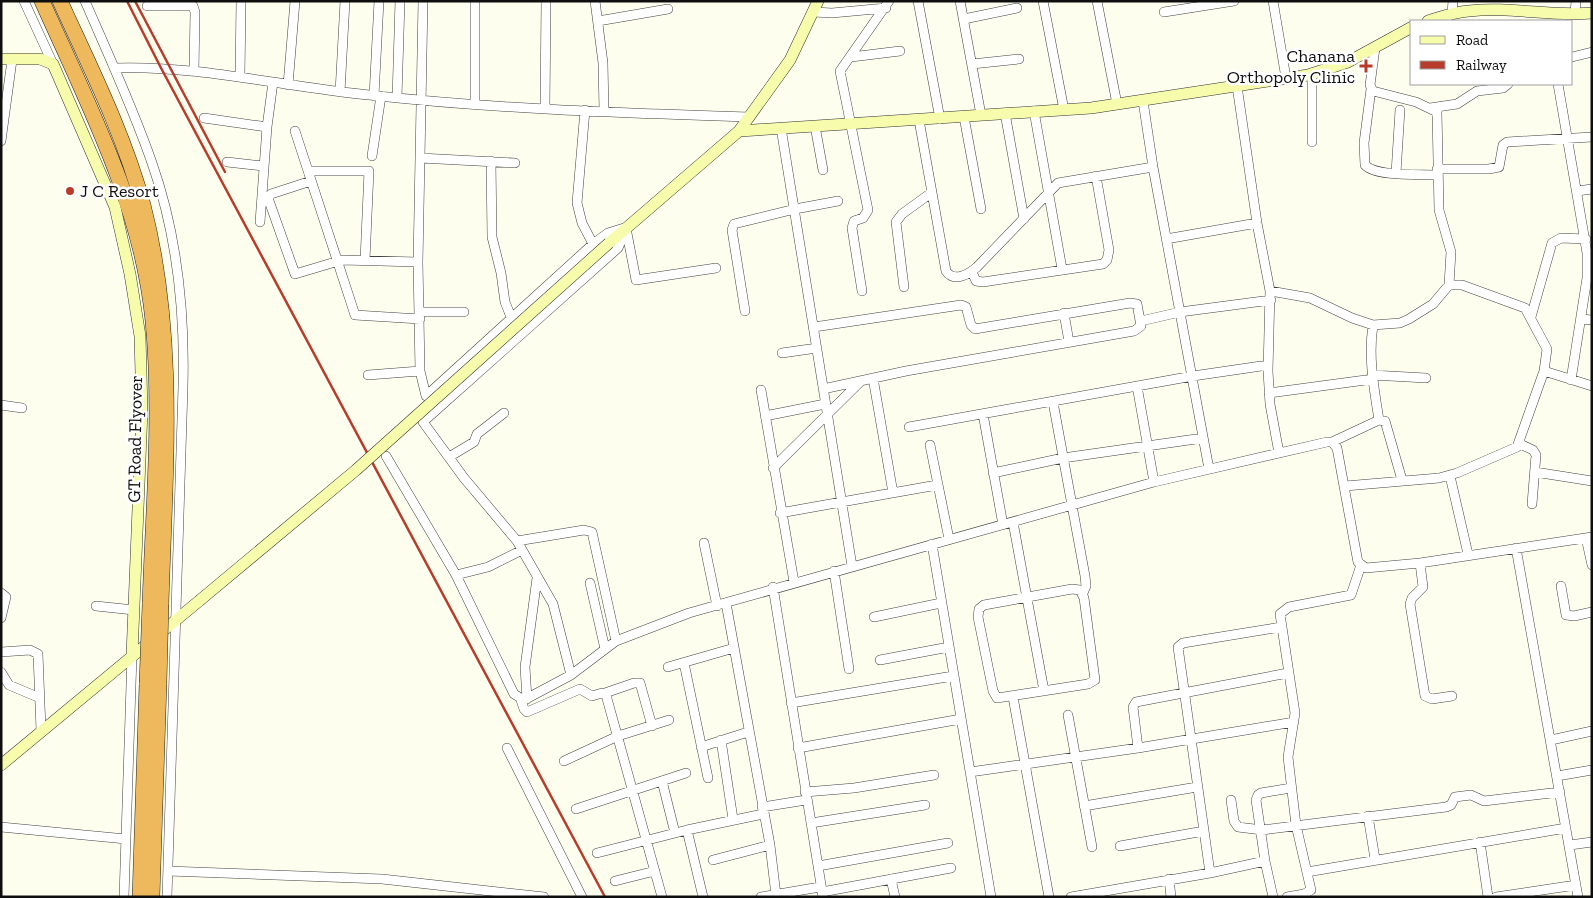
<svg xmlns="http://www.w3.org/2000/svg" width="1593" height="898" viewBox="0 0 1593 898" font-family="'Zilla Slab',serif">
	<style>
		.lines { fill: none; stroke-linecap: round; stroke-linejoin: round }
		.street-casing { stroke: #414141; stroke-width: 10 }
		.secondary-casing { stroke: #303030; stroke-width: 12 }
		.highway-casing { stroke: #1f1f1f; stroke-width: 16 }
		.street { stroke: #fff; stroke-width: 9 }
		.secondary { stroke: #f7fcad; stroke-width: 11 }
		.highway { stroke: #eeb85d; stroke-width: 15 }
		.rail { stroke: #b83c2b; stroke-width: 2.5 }
		.secondary-bridge-casing { stroke: #303030; stroke-width: 12; stroke-linecap: butt }
		.highway-bridge-casing { stroke: #1f1f1f; stroke-width: 16; stroke-linecap: butt }
		.secondary-bridge { stroke: #f7fcad; stroke-width: 11 }
		.highway-bridge { stroke: #eeb85d; stroke-width: 15 }
		.poi-dot { fill: #b83c2b; stroke: #fff; stroke-width: 2 }
		.labels { text-anchor: middle; stroke-width: 5; stroke-linejoin: round; paint-order: stroke }
		.poi-label { font-size: 18px; fill: #0e0e0e; stroke: #fff; text-anchor: end }
		.street-label { font-size: 18px; fill: #0e0e0e; stroke: #fff }
	</style>
	<rect width="100%" height="100%" fill="#fefeef"/>
	<g class="lines">
		<defs>
			<path id="street" d="M24,1L53,64
				M85,1C108,54 133,108 152,163C177,234 185,312 183,387L167,897
				M423,1L418,262L420,371L426,396L593,244L608,233L624,228
				M475,1V104
				M595,1L603,63L604,111
				M918,1L940,119
				M960,1L981,115
				M1043,1L1064,110
				M1097,1L1117,104
				M1273,1L1286,78
				M147,6H193L195,12L194,71
				M814,12L832,13L886,8
				M1164,12L1234,1
				M1452,13L1453,1
				M1575,14L1576,1
				M964,19L1017,8
				M598,21L668,9
				M1375,48L1370,85L1373,91L1416,102L1437,112L1439,210L1451,252L1449,285
				M851,57L900,51
				M1572,57L1592,52
				M972,64L1019,59
				M114,68C200,65 284,87 369,95C495,109 622,113 749,117
				M1312,73V142
				M240,77L241,1
				M1558,84L1587,253V278L1571,380
				M288,85L295,1
				M1237,86L1257,223L1270,291L1268,371L1270,404L1279,453
				M1371,89L1364,143L1365,165C1376,177 1420,174 1437,175
				M340,92L345,1
				M374,96L379,1
				M397,98L400,1
				M1143,101L1153,167L1209,469
				M545,108L546,1
				M1430,108L1457,104L1477,91L1503,88L1508,84
				M585,110L577,203L582,223L593,244
				M1034,111L1062,269
				M1005,113L1024,219
				M964,117L981,209
				M204,118L267,127
				M919,120L946,271C954,283 969,274 977,267L1058,183L1153,167
				M815,126L823,170
				M781,128L852,566
				M295,131L355,315L420,319
				M1,141L12,60
				M372,156L381,96
				M420,158L515,163
				M491,161L492,237L501,273L505,302L511,317
				M227,162L263,166
				M1437,169H1489L1499,167L1503,145L1507,142L1592,137
				M308,171H369L365,260
				M1396,173L1400,110
				M311,181L271,194L268,198L295,274L342,260L418,262
				M1577,191L1592,189
				M260,222L267,127L273,82
				M626,228L636,280L716,268
				M1166,239L1257,223
				M972,272L976,281L983,282L1103,264L1107,260L1109,250L1096,176
				M904,287L896,222L902,214L931,193
				M862,291L852,228L854,221L863,218L868,210L840,71L889,1
				M1270,291L1310,298L1352,318L1373,325L1400,323L1409,319L1433,304L1449,285H1462L1525,308L1547,349L1544,371L1592,386
				M745,311L732,230L734,224L795,209L838,201
				M420,312H464
				M1064,313L1069,342
				M1531,317L1552,243L1561,238L1586,239
				M1581,319L1592,320
				M1141,321L1180,312L1271,300
				M1373,325C1368,357 1374,388 1379,420
				M814,327L961,305L966,307L971,325L975,329L1130,303L1137,304L1141,326L1134,331L906,371L823,389
				M782,353L817,348
				M368,375L420,371
				M1372,375L1426,378
				M873,378L893,493
				M1137,386L1154,482
				M761,390L794,582
				M1269,393L1373,379
				M1053,402L1085,576L1086,586L1083,593
				M1,405L22,408
				M983,414L1003,525
				M765,416L825,404
				M909,427L1193,376L1268,365
				M1332,442L1379,420L1385,421L1402,480
				M1520,444L1533,450L1536,455L1532,504
				M930,445L949,539
				M386,456L456,575L514,694L524,700L571,675L616,641L689,613L1154,482L1327,442H1332L1337,448L1357,557L1358,562L1366,568L1420,563L1592,537
				M449,457L474,442L477,434L504,413
				M773,468L860,382
				M1535,472L1592,481
				M993,473L1063,458L1203,438
				M1450,476L1468,554
				M1345,486L1439,478L1457,473L1517,447L1544,371
				M780,513L937,485
				M1013,522L1044,691
				M1586,538L1592,565
				M517,541L584,530L592,532L616,641
				M704,543L717,606
				M932,544L991,897
				M1516,548L1578,897
				M1420,563L1423,587L1412,598L1410,604L1425,696L1432,699L1452,696
				M834,571L849,669
				M456,575L488,567L522,550
				M590,583L605,649
				M1561,586L1566,615L1574,616L1592,612
				M773,587L823,897
				M1072,589L1080,590L1084,598L1095,680L1088,684L997,698L993,691L978,617L979,609L984,605Z
				M1,593L6,597L1,618
				M726,603L770,845L776,895
				M96,606L134,610
				M874,617L941,603
				M1,652L30,650L38,654L41,730
				M880,660L949,647
				M684,663L708,778
				M668,667L734,648
				M1,672L9,685L40,698
				M571,675L553,604L517,541L464,478L423,422L618,248L626,229
				M605,693L634,683H640L652,726
				M1013,697L1049,897
				M527,699L525,667L537,578
				M521,700L524,709L527,712L580,689L592,696L602,693L606,695L662,897
				M791,703L953,676
				M1068,715L1092,847
				M721,740L733,819
				M1551,740L1592,731
				M701,747L748,732
				M507,748L582,897
				M798,748L961,719
				M1138,748L1133,707L1136,702L1288,673
				M564,761L618,736L669,720
				M970,772L1138,748L1294,722
				M1557,776L1592,770
				M662,781L675,833
				M805,792L854,788L934,775
				M1231,800L1234,821L1238,827L1262,830L1446,807L1451,805L1455,797L1471,795L1484,801L1560,792
				M1084,806L1197,787
				M762,807L806,800
				M576,809L686,773
				M1368,816L1375,859
				M811,823L925,805
				M1,827L126,839
				M687,830L703,897
				M1480,842L1488,897
				M1570,845L1592,842
				M1120,846L1204,831
				M597,853L687,830L763,814
				M713,860L770,845
				M818,866L948,843
				M168,871L382,879L544,897
				M1307,872L1566,828
				M1210,873L1178,647L1183,643L1281,627
				M891,879L895,897
				M1169,879L1171,897
				M615,881L655,871
				M822,892L951,868
				M124,897L132,655
				M761,897L820,887
				M1071,897L1210,873L1265,861
				M1273,897L1265,861L1256,800L1258,795L1261,793L1291,788
				M1287,897L1304,894L1311,890L1296,825L1288,757L1295,713L1280,614L1289,607L1351,595L1361,565
				M1496,897L1576,885"/>
			<path id="secondary" d="M1428,21C1441,17 1454,12 1469,11C1509,6 1551,17 1592,13
				M1,59H40L53,64L115,207L130,274L140,336L142,411L132,655
				M739,131L1091,108L1308,75L1348,62L1412,27
				M609,243L739,131L790,60L818,1
				M1,765L199,601"/>
			<path id="highway" d="M42,1C88,104 142,207 153,321C162,415 153,510 150,604
				M60,1C90,67 124,134 143,205C177,336 165,470 161,604
				M140,897L147,683
				M152,897L159,683"/>
		</defs>
		<use href="#street" class="street-casing"/>
		<use href="#secondary" class="secondary-casing"/>
		<use href="#highway" class="highway-casing"/>
		<use href="#street" class="street"/>
		<use href="#secondary" class="secondary"/>
		<use href="#highway" class="highway"/>
		<path class="rail" d="M127,1L161,68L605,897
			M135,1L225,172"/>
		<defs>
			<path id="secondary-bridge" d="M199,601L356,470L609,243"/>
			<path id="highway-bridge" d="M147,683L150,604
				M159,683L161,604"/>
		</defs>
		<use href="#secondary-bridge" class="secondary-bridge-casing"/>
		<use href="#highway-bridge" class="highway-bridge-casing"/>
		<use href="#secondary-bridge" class="secondary-bridge"/>
		<use href="#highway-bridge" class="highway-bridge"/>
	</g>
	<g class="poi-dot">
		<path d="M1363.5 58.5h5v5h5v5h-5v5h-5v-5h-5v-5h5z"/>
		<circle cx="70" cy="191" r="5"/>
	</g>
	<g class="labels">
		<g class="poi-label">
			<text x="1355" y="62">Chanana<tspan x="1355" dy="21">Orthopoly Clinic</tspan></text>
			<text x="80" y="197" text-anchor="start">J C Resort</text>
		</g>
		<g class="street-label">
			<text transform="translate(135 439) rotate(-89)" y="6">GT Road Flyover</text>
		</g>
	</g>
	<rect width="1593" height="898" fill="none" stroke="#0e0e0e" stroke-width="5"/>
	<rect x="1410" y="20" width="162" height="65" fill="#ffffff" stroke="#9f9f9f"/>
	<rect x="1420" y="36" width="25" height="8" fill="#f7fcad" stroke="#9f9f9f"/>
	<text x="1456" y="45" font-size="15" fill="#0e0e0e">Road</text>
	<rect x="1420" y="61" width="25" height="8" fill="#b83c2b" stroke="#9f9f9f"/>
	<text x="1456" y="70" font-size="15" fill="#0e0e0e">Railway</text>
</svg>
